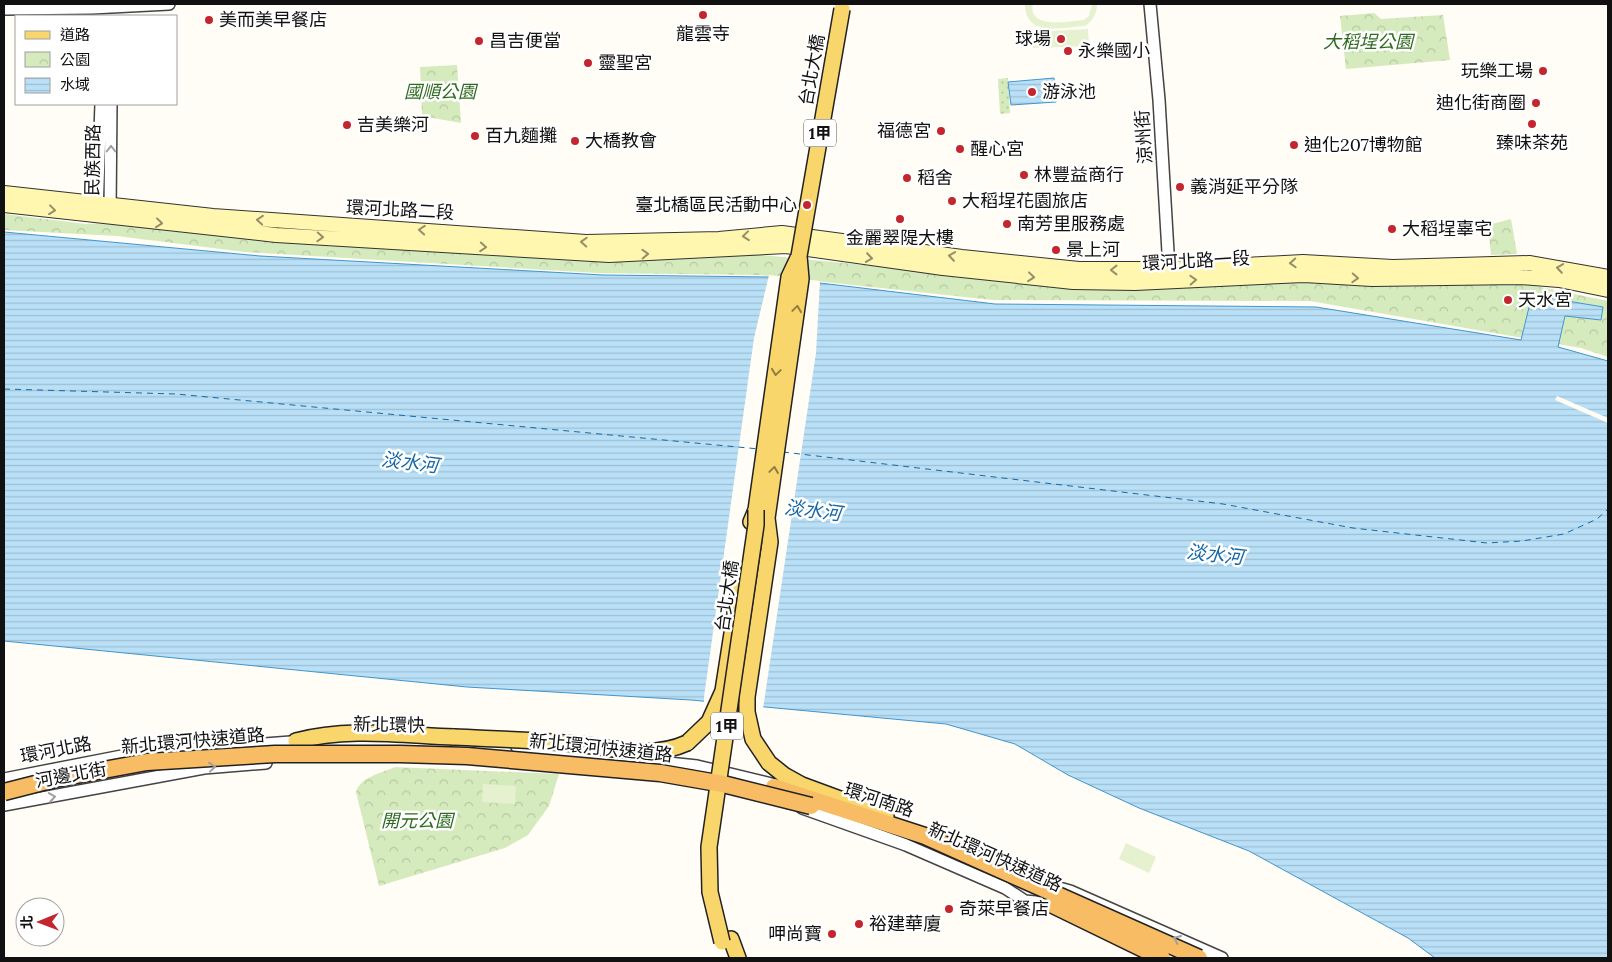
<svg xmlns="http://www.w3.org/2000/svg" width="1612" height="962" viewBox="0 0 1612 962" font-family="Lora,'Noto Sans TC',serif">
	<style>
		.grass { fill: url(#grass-dots) }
		.park { fill: url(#park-crowns) }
		.pitch { fill: #e6f2cf }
		.water { fill: url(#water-rules); stroke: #3f96cf }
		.pier { fill: #fffdf5 }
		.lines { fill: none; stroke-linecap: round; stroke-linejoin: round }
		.ferry { stroke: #1768a6; stroke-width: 1; stroke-dasharray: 6 5; stroke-linecap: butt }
		.tertiary-casing { stroke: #444; stroke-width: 14 }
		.secondary-casing { stroke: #333; stroke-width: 16 }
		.primary-casing { stroke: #222; stroke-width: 18 }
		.trunk-casing { stroke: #222; stroke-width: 19 }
		.tertiary { stroke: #fff; stroke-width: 11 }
		.secondary { stroke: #fff6b0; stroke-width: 14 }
		.primary { stroke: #f9d66b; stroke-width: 15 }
		.trunk { stroke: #f7bc64; stroke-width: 16 }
		.primary-bridge-casing { stroke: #222; stroke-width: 18; stroke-linecap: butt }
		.trunk-bridge-casing { stroke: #222; stroke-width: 19; stroke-linecap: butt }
		.primary-bridge { stroke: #f9d66b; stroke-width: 15 }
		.trunk-bridge { stroke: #f7bc64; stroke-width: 16 }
		.oneway { stroke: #a0a0a0 }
		.oneway2 { stroke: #948f68 }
		.oneway3 { stroke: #917d42 }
		.poi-dot { fill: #c4262e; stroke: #fff; stroke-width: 2 }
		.labels { text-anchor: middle; stroke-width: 5; stroke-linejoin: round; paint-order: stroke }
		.shield { fill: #fff; stroke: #585858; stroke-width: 1 }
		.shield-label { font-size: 16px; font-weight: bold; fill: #111 }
		.poi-label { font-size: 18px; fill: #111; stroke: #fff; text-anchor: start }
		.park-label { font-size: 18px; font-style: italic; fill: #2f6b1f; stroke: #fff }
		.street-label { font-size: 18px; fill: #111; stroke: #fff }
		.water-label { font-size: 19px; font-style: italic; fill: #1768a6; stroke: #fff }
	</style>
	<defs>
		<pattern id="grass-dots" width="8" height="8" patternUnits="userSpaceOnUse" patternTransform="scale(1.25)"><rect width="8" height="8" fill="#d5ebbd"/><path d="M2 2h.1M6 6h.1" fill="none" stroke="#b6c8a1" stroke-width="1.8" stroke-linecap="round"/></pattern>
		<pattern id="park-crowns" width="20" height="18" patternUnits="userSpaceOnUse" patternTransform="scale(1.25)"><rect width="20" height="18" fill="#d5ebbd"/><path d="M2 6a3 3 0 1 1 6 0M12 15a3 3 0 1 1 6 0" fill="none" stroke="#b6c8a1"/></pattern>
		<pattern id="water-rules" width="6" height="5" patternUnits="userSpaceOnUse" patternTransform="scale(1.25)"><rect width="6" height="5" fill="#b9e0f7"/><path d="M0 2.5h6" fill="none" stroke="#9ebfd3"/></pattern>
	</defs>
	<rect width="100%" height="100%" fill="#fffdf5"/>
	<path class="grass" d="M1008,78L1010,113L1000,114L998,79Z"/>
	<path class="park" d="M1374,13L1381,19L1443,15L1450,60L1346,69L1340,16Z
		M457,65L461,123L422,116L420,67Z
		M4,214L86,224L121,222L607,258L761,255L1069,285L1503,279L1608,301V357L1581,348L1310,301L993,300L759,275L598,273L245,252L117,236L4,230Z
		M1511,219L1517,254L1491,255L1488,225Z
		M395,767L559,774L549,806L528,835L505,848L379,886L356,792C360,777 382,773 395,767Z"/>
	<path class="pitch" d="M1025,4H1033C1027,30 1071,21 1084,20L1089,16L1092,4H1097C1097,13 1093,21 1085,26C1062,27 1025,38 1025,4Z
		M1088,29L1089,46L1033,48L1032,32Z
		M483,784L516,786L515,804L482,802Z
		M1126,843L1156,857L1149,873L1119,859Z"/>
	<path class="water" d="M1054,78L1056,102L1011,105L1008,82Z
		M4,232L260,256L603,275L770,277L995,304L1316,307L1521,340L1532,295L1603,307L1601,320L1565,316L1558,347L1608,361V958H1435L1408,938L1249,851L1139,808L1068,775L1015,744L946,724L691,700L467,687L4,641Z"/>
	<path class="pier" d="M769,275L820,281L816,353L763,709L704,703V697L754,338Z
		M1557,396L1608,418V423L1555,400Z"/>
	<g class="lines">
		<path class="ferry" d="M4,389L176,394L759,449
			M783,452L1223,504L1353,528L1487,543L1522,541L1564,534L1597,519L1608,509"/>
		<defs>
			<path id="tertiary" d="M1150,4L1159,100L1169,269
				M4,9L92,8L169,4
				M97,211L101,104
				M110,212L111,104
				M517,747L697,766L780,786
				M4,779L132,754L304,741
				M4,805L204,768L266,763
				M802,808L906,845L1005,888L1025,901L1046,903L1059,909
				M1052,886L1070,891L1222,958
				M1156,950L1177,958"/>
			<path id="secondary" d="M4,193L213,216L586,242L719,239L782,233L962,257L1079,269H1169L1303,262L1393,267L1529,263L1608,277
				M4,205L276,235L609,255L786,246L943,268L1073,282L1135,283L1304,275L1372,279L1520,277L1559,280L1608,290"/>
			<path id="primary" d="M799,256L801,279L767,518L770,542L747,697V712L753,739L769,763L784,775L802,785L886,816
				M751,522L756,510L789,277L798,258
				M296,741C347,727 402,735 454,737
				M687,743L709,722L723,691L741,576
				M731,939L738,958"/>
			<path id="trunk" d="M774,787L925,836"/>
		</defs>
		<use href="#tertiary" class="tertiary-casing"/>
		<use href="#secondary" class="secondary-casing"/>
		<use href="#primary" class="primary-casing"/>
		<use href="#trunk" class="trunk-casing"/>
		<use href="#tertiary" class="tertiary"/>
		<use href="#secondary" class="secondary"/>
		<use href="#primary" class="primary"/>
		<use href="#trunk" class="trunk"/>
		<defs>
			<path id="primary-bridge" d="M799,256L842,9
				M454,737C495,739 537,740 577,744C614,748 652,759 687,743
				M722,942L710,892L709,847L756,525V510"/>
			<path id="trunk-bridge" d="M4,792L55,779L147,762L275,754H400L467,756L660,773L723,784L811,806
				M925,836L1199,958
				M1053,905L1162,958"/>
		</defs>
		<use href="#primary-bridge" class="primary-bridge-casing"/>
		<use href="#trunk-bridge" class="trunk-bridge-casing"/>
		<use href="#primary-bridge" class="primary-bridge"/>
		<use href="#trunk-bridge" class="trunk-bridge"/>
	</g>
	<defs><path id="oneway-chevron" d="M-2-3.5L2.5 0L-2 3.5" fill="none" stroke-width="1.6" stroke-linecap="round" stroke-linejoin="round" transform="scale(1.25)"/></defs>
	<g class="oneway">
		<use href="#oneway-chevron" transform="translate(111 149) rotate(-90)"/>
		<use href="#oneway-chevron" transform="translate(212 767) rotate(-6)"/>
		<use href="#oneway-chevron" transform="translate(52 797) rotate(-9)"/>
		<use href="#oneway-chevron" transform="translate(1177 939) rotate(-156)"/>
	</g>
	<g class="oneway2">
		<use href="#oneway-chevron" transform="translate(52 210) rotate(7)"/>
		<use href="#oneway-chevron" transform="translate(260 220) rotate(-175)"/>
		<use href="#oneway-chevron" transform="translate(159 223) rotate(6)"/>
		<use href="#oneway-chevron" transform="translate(422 230) rotate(-176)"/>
		<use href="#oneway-chevron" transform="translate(746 236) rotate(174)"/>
		<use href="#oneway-chevron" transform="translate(320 237) rotate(3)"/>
		<use href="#oneway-chevron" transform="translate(584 242) rotate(-177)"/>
		<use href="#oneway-chevron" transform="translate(483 247) rotate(4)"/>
		<use href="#oneway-chevron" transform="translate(645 254) rotate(-2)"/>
		<use href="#oneway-chevron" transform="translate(952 256) rotate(-172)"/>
		<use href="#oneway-chevron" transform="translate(869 258) rotate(8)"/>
		<use href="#oneway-chevron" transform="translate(1293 263) rotate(177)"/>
		<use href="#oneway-chevron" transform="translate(1560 268) rotate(-171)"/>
		<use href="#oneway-chevron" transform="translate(1114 270) rotate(-180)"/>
		<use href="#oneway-chevron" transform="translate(1031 277) rotate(6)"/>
		<use href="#oneway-chevron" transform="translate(1355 278) rotate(3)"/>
		<use href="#oneway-chevron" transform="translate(1193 280) rotate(-3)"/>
	</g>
	<g class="oneway3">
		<use href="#oneway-chevron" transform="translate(797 309) rotate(-82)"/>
		<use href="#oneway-chevron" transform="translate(776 372) rotate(98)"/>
		<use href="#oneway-chevron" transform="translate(774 470) rotate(-82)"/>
	</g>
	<g class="poi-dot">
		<circle cx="703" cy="15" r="5"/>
		<circle cx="209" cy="20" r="5"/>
		<circle cx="1061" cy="39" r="5"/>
		<circle cx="479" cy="41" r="5"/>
		<circle cx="1068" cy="51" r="5"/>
		<circle cx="588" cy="63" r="5"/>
		<circle cx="1543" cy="71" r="5"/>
		<circle cx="1032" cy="92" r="5"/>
		<circle cx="1536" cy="103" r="5"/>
		<circle cx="1532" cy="124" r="5"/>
		<circle cx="347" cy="125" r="5"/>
		<circle cx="941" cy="131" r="5"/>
		<circle cx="475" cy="136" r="5"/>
		<circle cx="575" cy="141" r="5"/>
		<circle cx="1294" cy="145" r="5"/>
		<circle cx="960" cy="149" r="5"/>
		<circle cx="1024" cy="175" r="5"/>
		<circle cx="907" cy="178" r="5"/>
		<circle cx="1180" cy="187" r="5"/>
		<circle cx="952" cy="201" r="5"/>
		<circle cx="807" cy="205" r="5"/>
		<circle cx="900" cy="219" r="5"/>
		<circle cx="1007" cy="224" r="5"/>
		<circle cx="1392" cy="229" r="5"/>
		<circle cx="1056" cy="250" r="5"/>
		<circle cx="1508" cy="300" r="5"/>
		<circle cx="949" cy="909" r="5"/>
		<circle cx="859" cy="924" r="5"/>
		<circle cx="832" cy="934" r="5"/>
	</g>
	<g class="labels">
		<g class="shield">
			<rect x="804" y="119.5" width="32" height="27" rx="4"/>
			<rect x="711" y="712.5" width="32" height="27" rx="4"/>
		</g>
		<g class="shield-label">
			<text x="820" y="139">1甲</text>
			<text x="727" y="732">1甲</text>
		</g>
		<g class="poi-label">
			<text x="219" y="26">美而美早餐店</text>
			<text x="703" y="40" text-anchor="middle">龍雲寺</text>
			<text x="1051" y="45" text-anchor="end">球場</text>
			<text x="489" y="47">昌吉便當</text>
			<text x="1078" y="57">永樂國小</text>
			<text x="598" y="69">靈聖宮</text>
			<text x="1533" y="77" text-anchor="end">玩樂工場</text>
			<text x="1042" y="98">游泳池</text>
			<text x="1526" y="109" text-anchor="end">迪化街商圈</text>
			<text x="357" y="131">吉美樂河</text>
			<text x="931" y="137" text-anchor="end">福德宮</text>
			<text x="485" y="142">百九麵攤</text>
			<text x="585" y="147">大橋教會</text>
			<text x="1532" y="149" text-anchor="middle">臻味茶苑</text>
			<text x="1304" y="151">迪化207博物館</text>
			<text x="970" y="155">醒心宮</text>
			<text x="1034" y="181">林豐益商行</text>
			<text x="917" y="184">稻舍</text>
			<text x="1190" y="193">義消延平分隊</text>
			<text x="962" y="207">大稻埕花園旅店</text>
			<text x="797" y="211" text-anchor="end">臺北橋區民活動中心</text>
			<text x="1017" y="230">南芳里服務處</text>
			<text x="1402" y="235">大稻埕辜宅</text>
			<text x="900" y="244" text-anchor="middle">金麗翠隄大樓</text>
			<text x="1066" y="256">景上河</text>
			<text x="1518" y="306">天水宮</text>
			<text x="959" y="915">奇萊早餐店</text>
			<text x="869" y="930">裕建華廈</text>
			<text x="822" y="940" text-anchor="end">呷尚寶</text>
		</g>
		<g class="park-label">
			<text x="1368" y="48">大稻埕公園</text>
			<text x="440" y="98">國順公園</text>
			<text x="417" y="827">開元公園</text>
		</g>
		<g class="street-label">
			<text transform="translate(812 70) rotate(-80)" y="6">台北大橋</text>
			<text transform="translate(1144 137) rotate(-94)" y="6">涼州街</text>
			<text transform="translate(93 160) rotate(-89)" y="6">民族西路</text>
			<text transform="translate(400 210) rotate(3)" y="6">環河北路二段</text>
			<text transform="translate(1196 261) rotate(-3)" y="6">環河北路一段</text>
			<text transform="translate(727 596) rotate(-82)" y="6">台北大橋</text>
			<text transform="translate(389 725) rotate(1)" y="6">新北環快</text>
			<text transform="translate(193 741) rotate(-5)" y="6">新北環河快速道路</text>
			<text transform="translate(601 748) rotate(6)" y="6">新北環河快速道路</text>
			<text transform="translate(56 750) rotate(-11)" y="6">環河北路</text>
			<text transform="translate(71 775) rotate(-10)" y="6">河邊北街</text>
			<text transform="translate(879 800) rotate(18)" y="6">環河南路</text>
			<text transform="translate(995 857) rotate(24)" y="6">新北環河快速道路</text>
		</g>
		<g class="water-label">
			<text transform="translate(410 462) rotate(7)" y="7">淡水河</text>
			<text transform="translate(813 510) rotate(7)" y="7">淡水河</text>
			<text transform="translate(1215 554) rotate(6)" y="7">淡水河</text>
		</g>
	</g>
	<rect width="1612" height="962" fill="none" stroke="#111111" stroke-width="10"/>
	<rect x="15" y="15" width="162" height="90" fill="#ffffff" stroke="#a0a0a0"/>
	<rect x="25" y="31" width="25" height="8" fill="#f9d66b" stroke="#a0a0a0"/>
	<text x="60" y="40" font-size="15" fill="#111111">道路</text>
	<rect x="25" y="52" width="25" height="15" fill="url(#park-crowns)" stroke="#a0a0a0"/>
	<text x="60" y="65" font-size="15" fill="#111111">公園</text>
	<rect x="25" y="78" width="25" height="15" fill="url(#water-rules)" stroke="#a0a0a0"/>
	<text x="60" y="90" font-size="15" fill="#111111">水域</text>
	<g transform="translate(40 922) rotate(269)"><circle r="24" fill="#ffffff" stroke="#a0a0a0"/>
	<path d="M0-4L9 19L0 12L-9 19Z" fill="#c4262e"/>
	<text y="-8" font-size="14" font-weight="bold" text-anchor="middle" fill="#111111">北</text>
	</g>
</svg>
